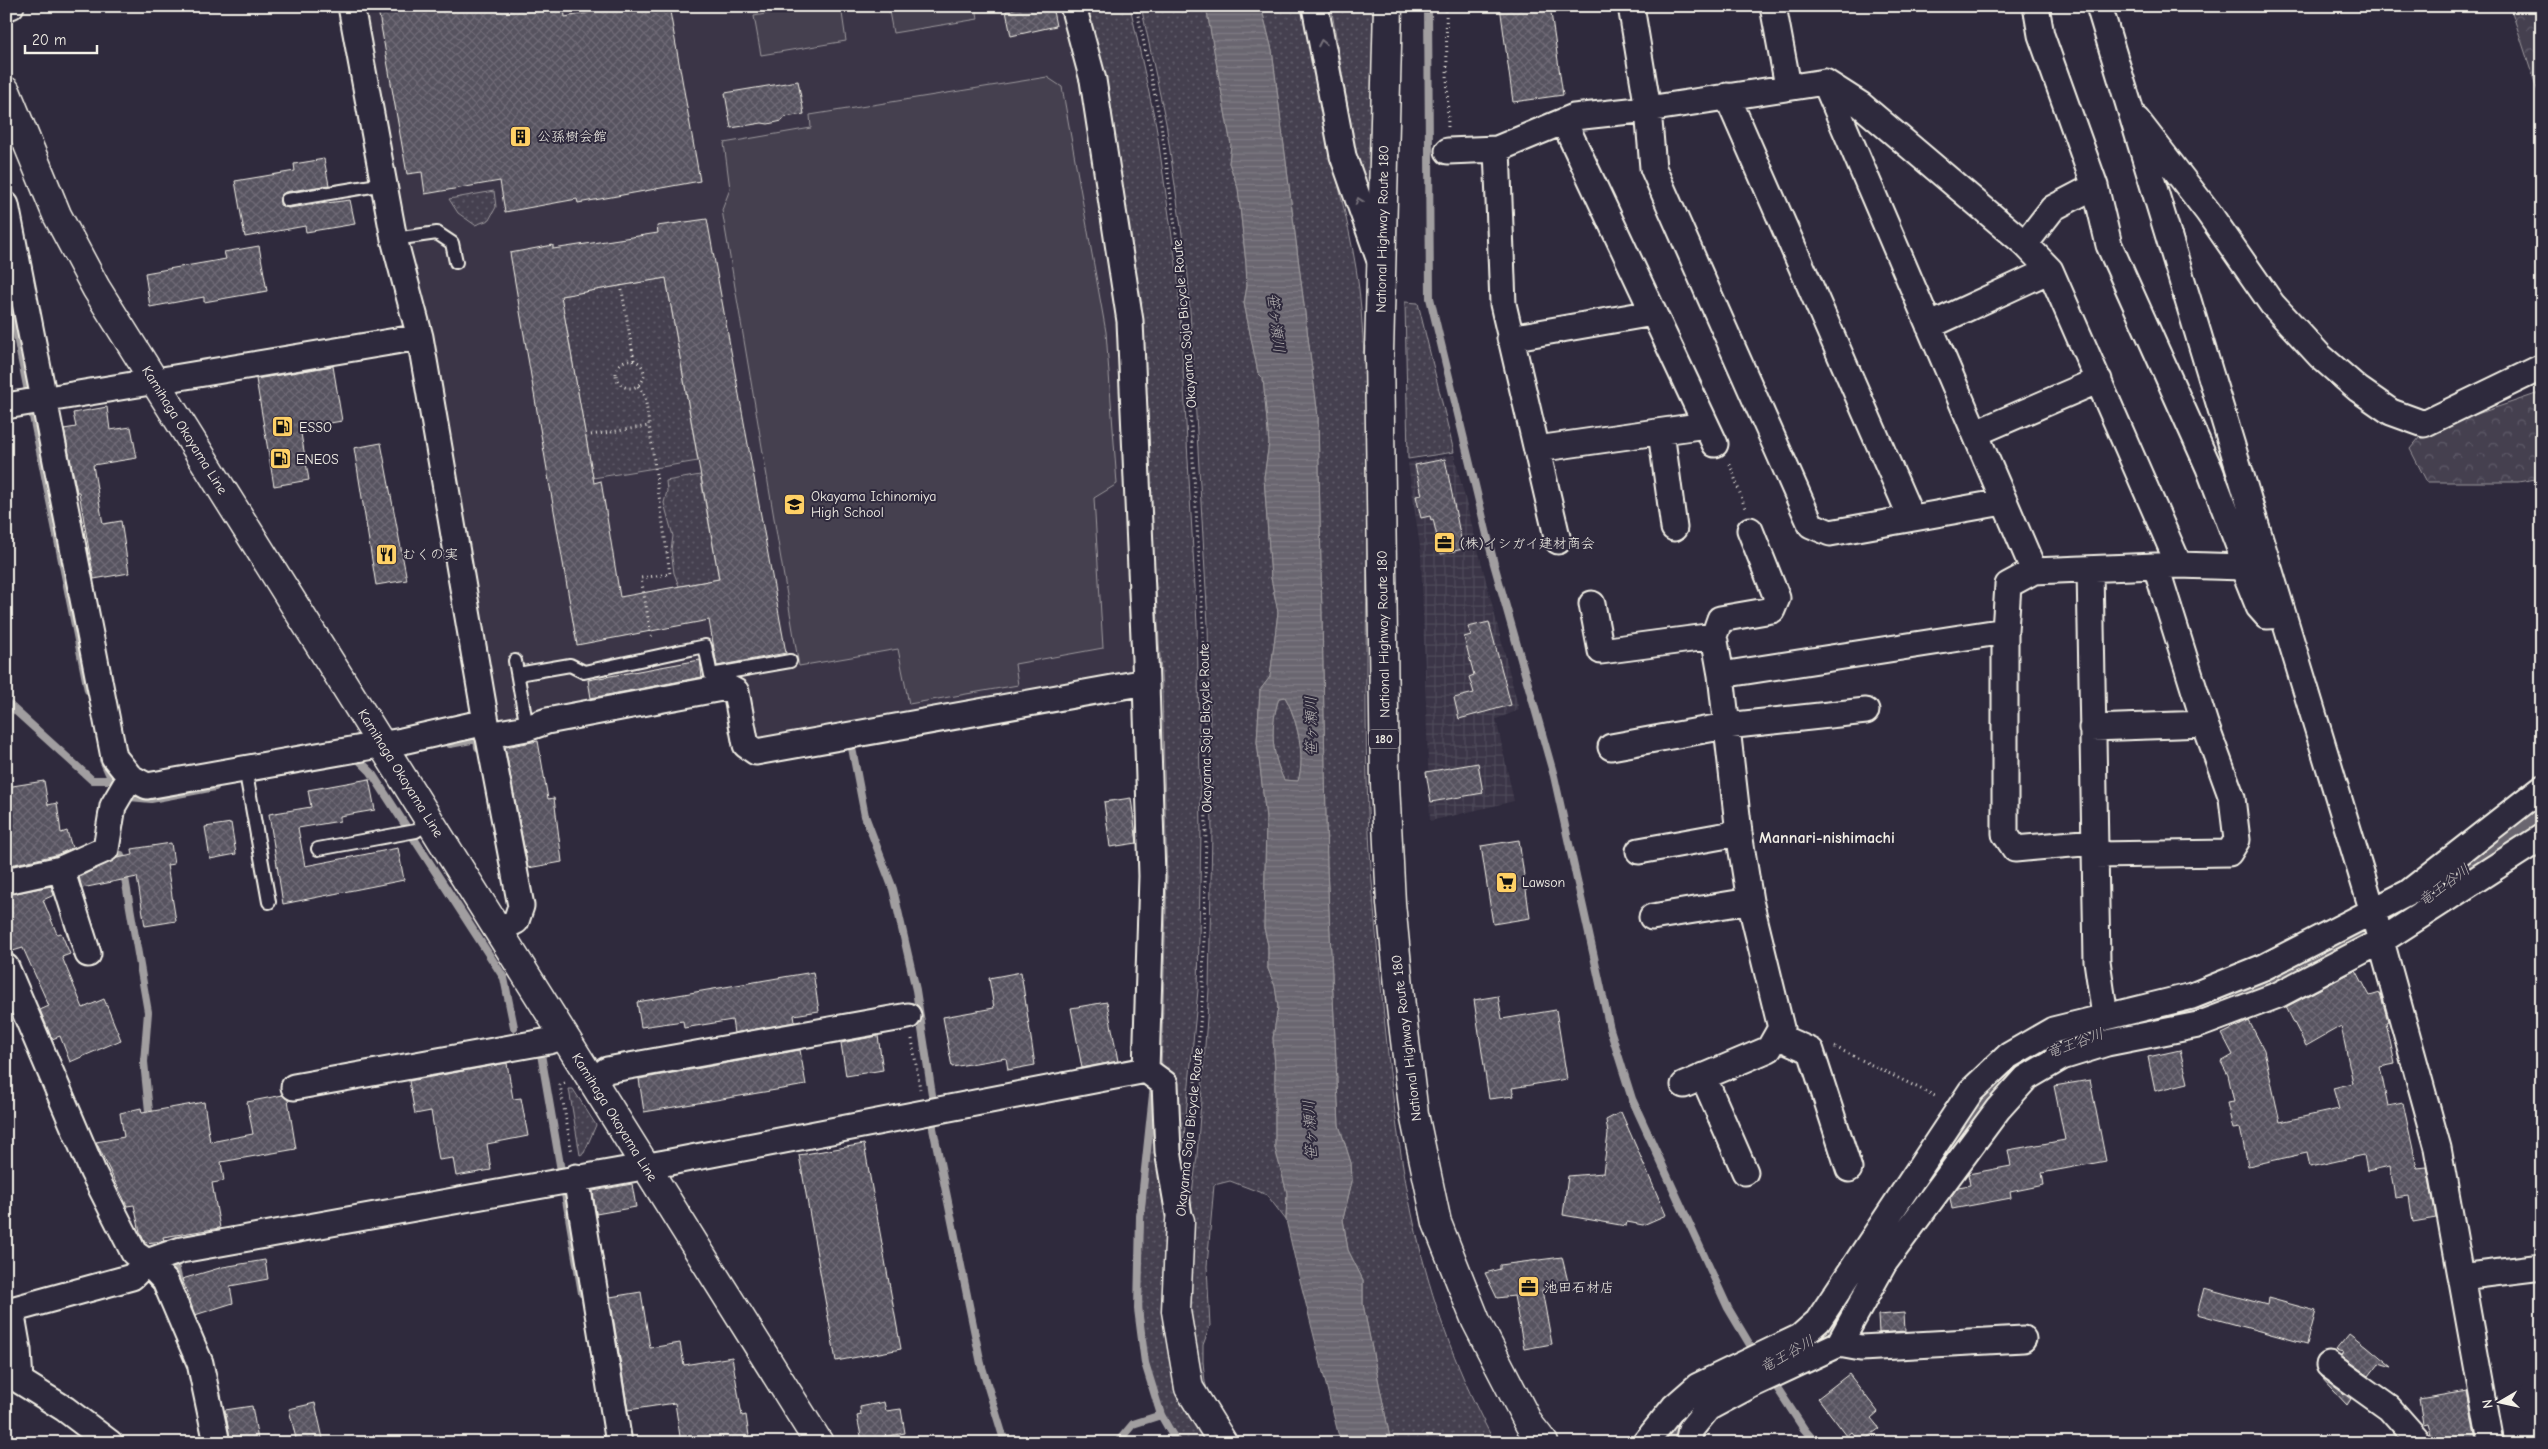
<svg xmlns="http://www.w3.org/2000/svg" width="2548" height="1449" viewBox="0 0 2548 1449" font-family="'Comic Neue','Klee One',sans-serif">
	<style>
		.built { fill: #3b3647 }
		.industrial { fill: url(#industrial-grid) }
		.grass { fill: url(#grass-dots); stroke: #9c989c }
		.forest { fill: url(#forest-crowns); stroke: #9c989c }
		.green { fill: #454050; stroke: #9c989c }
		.water { fill: url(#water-rules); stroke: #a19ea0; fill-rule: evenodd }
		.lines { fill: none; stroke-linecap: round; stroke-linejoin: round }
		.stream { stroke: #a19ea0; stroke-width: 8 }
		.river { stroke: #6a6670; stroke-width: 44 }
		.building { fill: url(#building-cross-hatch); stroke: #f4f1e8; fill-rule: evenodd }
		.lane-casing { stroke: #f4f1e8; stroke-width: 16 }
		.street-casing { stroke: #f4f1e8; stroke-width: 29 }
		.secondary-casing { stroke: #f4f1e8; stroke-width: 31 }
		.highway-casing { stroke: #f4f1e8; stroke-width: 31 }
		.path { stroke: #f4f1e8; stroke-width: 3; stroke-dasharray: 1 4; stroke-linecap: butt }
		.lane { stroke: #2f2a3d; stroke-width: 12 }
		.street { stroke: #2f2a3d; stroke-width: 25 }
		.secondary { stroke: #2f2a3d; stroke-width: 28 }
		.highway { stroke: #2f2a3d; stroke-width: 28 }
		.oneway { stroke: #747079 }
		.labels { text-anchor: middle; stroke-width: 4; stroke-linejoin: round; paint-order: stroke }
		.shield { fill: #2f2a3d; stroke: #b9b5b5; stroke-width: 1 }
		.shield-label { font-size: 12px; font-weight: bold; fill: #f4f1e8 }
		.poi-label { font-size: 14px; fill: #f4f1e8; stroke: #2f2a3d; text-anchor: start }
		.street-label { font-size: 14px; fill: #f4f1e8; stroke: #2f2a3d }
		.water-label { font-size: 15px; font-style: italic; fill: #b6b2b2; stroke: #2f2a3d }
		.quarter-label { font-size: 16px; font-weight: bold; fill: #f4f1e8; stroke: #2f2a3d }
	</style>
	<defs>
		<pattern id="industrial-grid" width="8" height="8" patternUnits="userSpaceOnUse" patternTransform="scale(1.25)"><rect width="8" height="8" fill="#3b3647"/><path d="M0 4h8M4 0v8" fill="none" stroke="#4e4a59"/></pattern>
		<pattern id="grass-dots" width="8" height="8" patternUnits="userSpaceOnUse" patternTransform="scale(1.25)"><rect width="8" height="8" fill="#454050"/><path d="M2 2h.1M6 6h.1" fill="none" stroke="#605c69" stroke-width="1.8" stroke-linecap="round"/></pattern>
		<pattern id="forest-crowns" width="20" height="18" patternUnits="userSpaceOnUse" patternTransform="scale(1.25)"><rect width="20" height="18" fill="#454050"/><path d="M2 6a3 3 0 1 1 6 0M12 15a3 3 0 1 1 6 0" fill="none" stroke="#605c69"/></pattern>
		<pattern id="water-rules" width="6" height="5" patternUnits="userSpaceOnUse" patternTransform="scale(1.25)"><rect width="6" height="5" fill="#6a6670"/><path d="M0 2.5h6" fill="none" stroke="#807c84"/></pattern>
		<pattern id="building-cross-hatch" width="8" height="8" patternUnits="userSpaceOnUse" patternTransform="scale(1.25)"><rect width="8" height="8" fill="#56525f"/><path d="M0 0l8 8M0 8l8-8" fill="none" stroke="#6f6b76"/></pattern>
	</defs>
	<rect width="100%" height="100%" fill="#2f2a3d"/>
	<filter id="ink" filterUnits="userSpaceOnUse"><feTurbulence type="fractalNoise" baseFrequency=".02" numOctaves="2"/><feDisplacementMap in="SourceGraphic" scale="10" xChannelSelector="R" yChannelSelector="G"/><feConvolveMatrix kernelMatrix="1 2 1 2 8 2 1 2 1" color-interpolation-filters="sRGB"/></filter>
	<g filter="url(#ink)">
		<path class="built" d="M360,6H1067L1125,321L1143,674L753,743L742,685L501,719L491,713Z"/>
		<path class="industrial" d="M1454,455L1519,710L1496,719L1514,801L1430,821L1421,554L1408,463Z"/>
		<path class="grass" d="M1084,6H1130L1156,125L1178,278L1197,624L1201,830L1198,990L1179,1189L1161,1070L1167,878L1162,691L1140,319Z
			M1141,6H1206L1231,145L1229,163L1238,188L1246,264L1247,286L1244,303L1258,373L1263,378L1269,443L1264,477L1271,578L1278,612L1270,677L1260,690L1257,742L1266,818L1264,928L1268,945V969L1275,986L1278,1007L1273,1038L1275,1068V1148L1287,1193L1286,1220L1267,1195L1230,1181L1214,1185L1207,1266L1210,1326L1203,1345V1362L1205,1382L1213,1408L1196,1387L1184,1311L1188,1224L1197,1156L1209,990L1212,831L1208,624L1188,276L1166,123Z
			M1261,6H1304C1313,54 1321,103 1331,151C1342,204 1357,255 1361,309C1373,465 1363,623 1367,779C1369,864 1377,950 1386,1035C1401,1184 1423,1310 1495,1443H1391L1363,1304V1280L1348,1250L1343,1219L1352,1181L1351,1163L1339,1125L1327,868L1318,417L1272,50Z
			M1331,6H1376L1373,198L1362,179L1355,152Z
			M494,191L496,207L489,220L475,225L458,213L449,199Z
			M666,278L698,461L593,478L561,296Z
			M1405,302L1418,303L1454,452L1408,459Z
			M700,475L719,579L679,586L674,573L671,550L673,536L664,503L667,491L666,481Z
			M1285,697C1297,719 1306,757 1298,781L1284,780C1271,754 1270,726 1279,698Z
			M569,1089H573L596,1125L584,1153L580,1155Z
			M1155,1102L1163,1121L1173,1308L1216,1443H1182C1176,1433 1168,1424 1164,1414C1125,1332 1146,1191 1155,1102Z"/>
		<path class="forest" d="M2510,6H2542V104Z
			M2542,392V478L2518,482H2427L2410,449L2424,432Z"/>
		<path class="green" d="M810,6H841L846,41L761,55L754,16Z
			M888,6H976L978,19L893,33Z
			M1047,77L1062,87L1106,332L1117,484L1094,498L1103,648L1015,664L1018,685L909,704L898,649L799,666L722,210L730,189L724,143L811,128L810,115Z"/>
		<path class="water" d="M1206,6H1261L1272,50L1318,417L1327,868L1339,1125L1351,1163L1352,1181L1343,1219L1348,1250L1363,1280V1304L1391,1443H1343L1338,1433L1297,1268L1286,1220L1287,1193L1275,1148V1068L1273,1038L1278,1007L1275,986L1268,969V945L1264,928L1266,818L1257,742L1260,690L1270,677L1278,612L1271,578L1264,477L1269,443L1263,378L1258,373L1244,303L1247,286L1246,264L1238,188L1229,163L1231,145ZM1285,697C1297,718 1306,757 1298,781L1284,780C1271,754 1270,725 1279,698Z"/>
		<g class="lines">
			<path class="stream" d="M1428,6L1430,298L1494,564L1554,776L1610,1029L1632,1099L1728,1308L1756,1355
				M6,282L88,690
				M6,702L92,780H112L103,760
				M450,744L477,739L478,747
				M852,748L865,816L893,889L916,990L933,1101V1128L981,1364L1005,1443
				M359,760L371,772L504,978L514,1027
				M130,797L151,799L215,787
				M121,855L148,1012L144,1062L150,1121
				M541,1054L582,1293
				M1154,1085L1140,1216L1138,1309L1145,1363L1161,1415L1177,1443
				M175,1265L181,1290
				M1772,1380L1804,1429L1816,1443
				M1117,1443L1133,1424L1161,1415"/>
			<path class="river" d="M2186,1015L2277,981L2409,911L2542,814
				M1671,1443L1682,1417L1710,1394L1814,1342L1839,1315L1986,1098L2020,1066L2059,1046L2086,1037"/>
		</g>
		<path class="building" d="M395,6H564L565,17L625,6H669L700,181L578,203L577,199L505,212L500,181L425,194L422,172L407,174L378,9Z
			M1028,6H1052L1056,26L1011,36L1006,11Z
			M1500,6H1550L1563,95L1513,102Z
			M798,81L804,114L785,117L782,121L768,124L762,123L731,128L725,93Z
			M324,159L329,185L285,192L280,197V205L288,208L350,200L355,224L306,232L305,226L245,237L235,181L295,171L294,164Z
			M707,219L786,653L717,666L709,620L577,645L510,253L553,245V249L658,233L657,226ZM666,278L719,579L620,597L601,481L594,483L561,296Z
			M259,246L267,291L204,302V297L150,307L145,273L226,259L224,252Z
			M333,366L342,421L300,428L309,480L274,486L256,379Z
			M107,407L110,430L131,427L137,458L93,465L103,524L121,521L129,573L94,579L79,492H77L64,429L76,427L73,413Z
			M381,443L407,580L376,585L354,448Z
			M1445,459L1463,549L1441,554L1433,519L1431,520L1430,516L1421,518L1416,496L1422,495L1415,465Z
			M1489,622L1511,705L1459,719L1454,698L1474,693L1469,677L1474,675L1464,637L1471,635L1468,627Z
			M700,660L702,677L591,698L588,680Z
			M538,741L548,799L554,798L562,862L528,868L505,747Z
			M1478,763L1483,793L1431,802L1426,772Z
			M369,779L375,810L340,816V821L298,828L305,866L398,848L404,880L283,904L269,814L311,807L308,790Z
			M44,781L48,805L57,803L61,833L67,831L72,848L56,855L6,866V787Z
			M1131,798L1137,843L1110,847L1104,802Z
			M231,823L236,854L210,859L205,827Z
			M1519,840L1530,918L1493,924L1481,846Z
			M171,843L174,864L167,865L176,921L145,926L137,877L82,888L79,877L117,858L133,855L132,849Z
			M51,886L54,895L43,900L57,934L61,933L70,954L62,957L83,1008L104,999L121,1040L70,1062L60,1036L52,1039L40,1010L49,1006L23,948L6,953V895Z
			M2356,970L2370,996L2380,993L2388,1021L2386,1022L2395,1064L2380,1067L2388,1106L2403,1103L2417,1168L2427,1167L2436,1218L2413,1222L2409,1196L2395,1198L2390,1166L2367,1171L2364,1155L2310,1167L2307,1153L2248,1166L2240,1128L2233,1129L2227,1103L2234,1102L2228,1075L2221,1062L2233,1055L2222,1034L2249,1021L2264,1050L2280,1122L2339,1109L2333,1088L2353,1083L2341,1026L2306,1046L2286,1007Z
			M813,972L819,1011L794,1015L795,1022L734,1033L732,1020L684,1028L683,1021L641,1027L637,1002Z
			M1021,972L1035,1065L1008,1070L1006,1058L952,1067L943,1017L994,1008L989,978Z
			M1498,996L1502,1019L1556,1010L1567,1079L1512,1088L1514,1096L1489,1099L1474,1000Z
			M1107,1002L1118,1061L1082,1068L1071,1008Z
			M878,1036L883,1070L846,1076L841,1043Z
			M800,1050L806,1085L644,1112L639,1079Z
			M2180,1050L2188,1083L2155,1091L2148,1057Z
			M507,1063L513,1099L521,1098L528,1136L487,1144L491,1170L456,1176L453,1158L439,1160L431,1111L415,1114L409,1081Z
			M2090,1080L2106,1161L2042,1173L2044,1185L2010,1192L2011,1198L1952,1209L1950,1198L1958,1187L1970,1185L1968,1174L2011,1166L2008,1150L2065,1140L2054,1086Z
			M283,1095L288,1100L296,1149L221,1162L224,1181L212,1183L220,1228L163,1237L164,1241L145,1243L140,1232L134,1205L127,1206L96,1142L124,1137L120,1113L141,1108L142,1113L204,1102L210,1142L253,1134L247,1102Z
			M1621,1112L1666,1215L1643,1225L1627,1222L1626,1226L1563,1215L1568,1176L1603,1173L1608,1134L1606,1120Z
			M864,1144L901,1349L836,1361L799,1155Z
			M632,1184L636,1207L596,1214L593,1191Z
			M1562,1257L1569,1286L1542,1290L1552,1344L1524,1349L1514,1296L1497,1298L1485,1273L1500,1269V1265Z
			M265,1260L268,1279L230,1286L233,1303L195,1315L182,1279L223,1267Z
			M2204,1288L2267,1305L2268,1298L2316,1311L2307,1344L2197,1314Z
			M641,1292L650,1348L680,1343L684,1365L732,1357L742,1416L746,1415L750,1443H681L675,1403L628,1410L610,1297Z
			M1904,1313L1905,1331L1879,1333L1878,1315Z
			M2350,1333L2367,1346L2392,1367L2379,1363L2369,1376L2341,1356L2343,1353L2335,1351Z
			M1849,1374L1878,1412L1871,1418L1880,1429L1861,1443L1852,1432L1847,1436L1818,1398Z
			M2320,1376L2351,1399L2347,1405Z
			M2467,1391L2476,1442L2434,1443L2428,1423L2423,1424L2419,1399Z
			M884,1402L886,1411L901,1409L905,1433L862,1441L857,1416L861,1415L860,1407Z
			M315,1403L324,1443H297L289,1409Z
			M252,1406L258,1440L231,1443L225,1410Z"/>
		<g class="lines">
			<defs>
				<path id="lane" d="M287,200L384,184
					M394,239L437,233L452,243L456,262
					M515,661L527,728
					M518,674L570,665L584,672L705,646L711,675L790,661
					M245,768L269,902
					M318,849L416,831L432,821"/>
				<path id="street" d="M1073,6L1093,80L1130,321L1146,682L1152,876L1146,1070
					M1315,6L1343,156L1379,258
					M1631,6L1648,109L1825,82L2034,571L2179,565L2243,567L2259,607L2267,616L2283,615
					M1773,6L1788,86
					M2036,6L2041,35L2095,186L2109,245L2209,468L2240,549L2243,567
					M2099,6L2373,912L2438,1148L2491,1443
					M6,7L11,6
					M1825,82L1861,105L2025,244L2050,270L2179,565
					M1727,96L1911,517
					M2137,120L2208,212L2272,304L2320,356L2358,389L2391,412L2424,424L2542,367
					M1564,122L1715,444
					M1497,149L1503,304L1558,541
					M1448,151L1497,149L1574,117L1648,109L1653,168L1811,525L1830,533L2003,502
					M6,205L114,757L130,777L147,786L402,741L486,722L420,337L394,239L351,6
					M2025,244L2053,208L2095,186
					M1929,326L2050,270
					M1510,338L1653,313
					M6,406L420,337
					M1661,432L1674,528
					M1976,433L2099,380
					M1537,449L1706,425
					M2090,569L2097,961L2105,1016
					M1592,604L1601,651L1714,636L1721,675
					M2005,631V834L2015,849L2095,842
					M1714,636L1720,619L1772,610L1777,598L1750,530
					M486,722L521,906L516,921L500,929
					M2092,728L2205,724
					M488,735L527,728L547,721L727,687L736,692L746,745L756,752L1146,682
					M1611,747L1726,726L1866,711
					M1639,851L1739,833
					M2095,855L2229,853L2237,840L2232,798L2205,724L2156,567
					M61,869L88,954
					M6,881L61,869L106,849L113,806L130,777
					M1652,917L1750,901
					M6,967L93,1172L134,1253L147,1262L165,1281L200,1363L217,1443
					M1777,1036L1811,1051L1849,1169
					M1703,1076L1745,1172
					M593,1081L607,1070L908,1016
					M1684,1085L1769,1049L1781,1028L1750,901L1739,833L1721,675L2005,631L2008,585L2034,571
					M294,1087L549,1041L565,1036
					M576,1177L619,1443
					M2461,1277L2542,1267
					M6,1309L11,1310L132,1277L147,1262L181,1250L665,1163L1146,1070L1165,1084L1168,1151L1180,1221
					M11,1310L18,1350L20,1381L65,1409L110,1443
					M1839,1344L1861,1348L2023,1339
					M2329,1365L2389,1408L2420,1443
					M1645,1443L1674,1407L1698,1386L1800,1337L1818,1321L1971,1091L2008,1056L2053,1030L2192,996L2264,967L2408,893L2542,788
					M1688,1443L1691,1429L1708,1408L1751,1385L1839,1344L1884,1263L1998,1109L2026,1078L2062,1057L2107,1043L2198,1025L2278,995L2381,941L2542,837"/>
				<path id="secondary" d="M6,91L57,215L96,288L819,1443
					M1180,1221L1176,1311L1189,1388L1223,1443"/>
				<path id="highway" d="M1388,6L1379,353L1385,784L1391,903L1401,1007L1414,1114L1437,1223L1476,1321L1529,1424L1544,1443"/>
			</defs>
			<use href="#lane" class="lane-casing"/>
			<use href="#street" class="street-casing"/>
			<use href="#secondary" class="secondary-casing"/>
			<use href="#highway" class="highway-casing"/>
			<path class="path" d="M1136,6L1161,124L1182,277L1203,624L1206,831L1203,990L1193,1105
				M1446,6L1448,128
				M621,285L634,360
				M616 374a14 14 0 1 1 28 0a14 14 0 1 1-28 0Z
				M638,386L645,396L670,574L641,578L652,640
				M591,435L649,426
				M1730,464L1745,508
				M912,1039L920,1089
				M1835,1047L1937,1097
				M565,1083L560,1085L572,1153"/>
			<use href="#lane" class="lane"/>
			<use href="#street" class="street"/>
			<use href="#secondary" class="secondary"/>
			<use href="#highway" class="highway"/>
		</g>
		<defs><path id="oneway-chevron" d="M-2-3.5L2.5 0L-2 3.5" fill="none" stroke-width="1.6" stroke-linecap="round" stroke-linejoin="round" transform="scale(1.25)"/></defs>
		<g class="oneway">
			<use href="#oneway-chevron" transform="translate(1322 43) rotate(-101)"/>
			<use href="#oneway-chevron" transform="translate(1359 201) rotate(-109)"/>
		</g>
	</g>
	<defs>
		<symbol id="building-square" viewBox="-11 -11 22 22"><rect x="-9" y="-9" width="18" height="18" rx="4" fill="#ffd166" stroke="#2f2a3d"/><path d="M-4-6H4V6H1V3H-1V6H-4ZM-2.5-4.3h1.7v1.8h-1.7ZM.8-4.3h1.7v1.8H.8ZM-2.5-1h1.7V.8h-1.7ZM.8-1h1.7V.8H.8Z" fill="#111"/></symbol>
		<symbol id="fuel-square" viewBox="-11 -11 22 22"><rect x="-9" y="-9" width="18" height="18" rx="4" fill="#ffd166" stroke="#2f2a3d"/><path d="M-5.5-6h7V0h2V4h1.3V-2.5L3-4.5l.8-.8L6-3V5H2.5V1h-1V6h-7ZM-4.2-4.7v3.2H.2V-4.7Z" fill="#111"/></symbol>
		<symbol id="school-square" viewBox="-11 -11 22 22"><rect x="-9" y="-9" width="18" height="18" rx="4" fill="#ffd166" stroke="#2f2a3d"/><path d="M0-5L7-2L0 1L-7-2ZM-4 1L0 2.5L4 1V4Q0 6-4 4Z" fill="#111"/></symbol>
		<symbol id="office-square" viewBox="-11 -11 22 22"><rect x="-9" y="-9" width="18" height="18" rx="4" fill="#ffd166" stroke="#2f2a3d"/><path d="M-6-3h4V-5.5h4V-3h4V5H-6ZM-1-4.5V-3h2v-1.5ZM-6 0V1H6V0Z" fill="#111"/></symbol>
		<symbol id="restaurant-square" viewBox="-11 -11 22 22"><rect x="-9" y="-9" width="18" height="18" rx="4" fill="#ffd166" stroke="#2f2a3d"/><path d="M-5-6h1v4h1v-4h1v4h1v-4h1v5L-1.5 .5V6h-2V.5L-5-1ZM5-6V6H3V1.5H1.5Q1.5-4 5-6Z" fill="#111"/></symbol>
		<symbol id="supermarket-square" viewBox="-11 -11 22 22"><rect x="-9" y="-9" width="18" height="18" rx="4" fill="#ffd166" stroke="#2f2a3d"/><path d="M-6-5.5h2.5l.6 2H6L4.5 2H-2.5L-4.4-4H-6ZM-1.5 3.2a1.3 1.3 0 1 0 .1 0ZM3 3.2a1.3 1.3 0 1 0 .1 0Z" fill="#111"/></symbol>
	</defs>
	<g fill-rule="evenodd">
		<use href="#building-square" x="508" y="124" width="25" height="25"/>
		<use href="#fuel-square" x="270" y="414" width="25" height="25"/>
		<use href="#fuel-square" x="268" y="446" width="25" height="25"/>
		<use href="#school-square" x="782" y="492" width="25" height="25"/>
		<use href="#office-square" x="1432" y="530" width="25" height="25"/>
		<use href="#restaurant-square" x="374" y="542" width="25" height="25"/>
		<use href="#supermarket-square" x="1494" y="870" width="25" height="25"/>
		<use href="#office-square" x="1516" y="1274" width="25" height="25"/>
	</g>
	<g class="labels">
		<rect class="shield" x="1369" y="729.5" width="30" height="19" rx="4"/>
		<g class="shield-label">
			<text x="1384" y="743">180</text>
		</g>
		<g class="poi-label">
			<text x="537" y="141">公孫樹会館</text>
			<text x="299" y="432">ESSO</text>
			<text x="296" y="464">ENEOS</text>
			<text x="811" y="501">Okayama Ichinomiya<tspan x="811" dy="16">High School</tspan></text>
			<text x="1460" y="548">(株)イシガイ建材商会</text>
			<text x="402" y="559">むくの実</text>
			<text x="1522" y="887">Lawson</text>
			<text x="1544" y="1292">池田石材店</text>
		</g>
		<g class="street-label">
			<text transform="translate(1382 229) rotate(-89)" y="5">National Highway Route 180</text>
			<text transform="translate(1184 324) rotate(-95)" y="5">Okayama Soja Bicycle Route</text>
			<text transform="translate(185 430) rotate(58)" y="5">Kamihaga Okayama Line</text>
			<text transform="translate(1383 634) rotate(-91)" y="5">National Highway Route 180</text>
			<text transform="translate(1205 728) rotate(-91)" y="5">Okayama Soja Bicycle Route</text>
			<text transform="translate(401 773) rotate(58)" y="5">Kamihaga Okayama Line</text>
			<text transform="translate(1406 1038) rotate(-97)" y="5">National Highway Route 180</text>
			<text transform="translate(615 1117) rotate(58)" y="5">Kamihaga Okayama Line</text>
			<text transform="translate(1189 1132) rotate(-84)" y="5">Okayama Soja Bicycle Route</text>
		</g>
		<g class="water-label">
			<text transform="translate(1276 323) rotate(83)" y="5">笹ヶ瀬川</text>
			<text transform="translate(1311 726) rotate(-91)" y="5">笹ヶ瀬川</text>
			<text transform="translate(2444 885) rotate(-36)" y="5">竜王谷川</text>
			<text transform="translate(2075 1043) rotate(-20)" y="5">竜王谷川</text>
			<text transform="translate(1310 1130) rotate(-93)" y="5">笹ヶ瀬川</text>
			<text transform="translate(1787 1354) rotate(-29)" y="5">竜王谷川</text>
		</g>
		<g class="quarter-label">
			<text x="1827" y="843">Mannari-nishimachi</text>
		</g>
	</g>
	<rect width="2548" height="1449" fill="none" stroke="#2f2a3d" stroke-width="25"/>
	<rect x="12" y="12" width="2523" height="1424" fill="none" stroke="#f4f1e8" stroke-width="2" filter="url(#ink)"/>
	<g transform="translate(2500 1402) rotate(261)" stroke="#2f2a3d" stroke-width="4" paint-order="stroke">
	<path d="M0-4L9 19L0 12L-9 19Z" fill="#f4f1e8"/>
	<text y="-8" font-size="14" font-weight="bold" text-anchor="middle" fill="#f4f1e8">N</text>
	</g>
	<path d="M25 45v8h72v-8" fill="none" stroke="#f4f1e8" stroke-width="2.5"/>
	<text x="32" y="45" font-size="15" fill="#f4f1e8" stroke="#2f2a3d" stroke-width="4" paint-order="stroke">20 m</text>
</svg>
